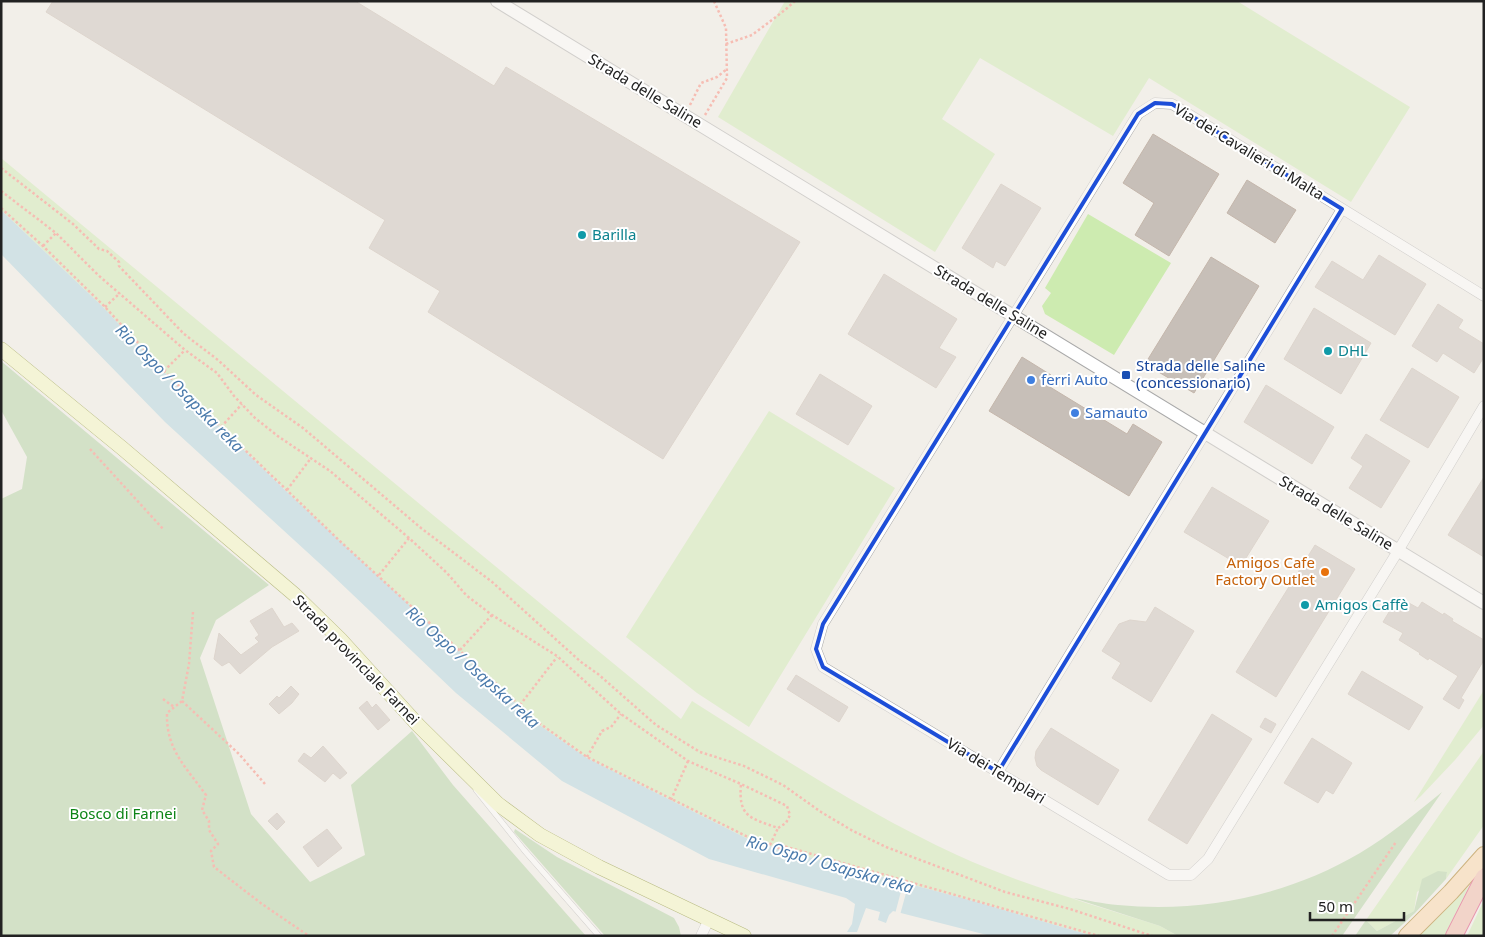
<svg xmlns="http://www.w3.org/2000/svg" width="1485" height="937" viewBox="0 0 1485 937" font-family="'Noto Sans',sans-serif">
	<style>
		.grass { fill: #cdebb0 }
		.forest { fill: #add19e }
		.water { fill: #aad3df }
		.pier { fill: #f2efe9 }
		.building { fill: #c7bfb8; stroke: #c4b6ab }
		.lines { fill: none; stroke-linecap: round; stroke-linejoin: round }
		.service-casing { stroke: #a9a9a9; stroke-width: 6 }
		.minor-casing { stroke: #a9a9a9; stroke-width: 11 }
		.tertiary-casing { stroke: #a9a9a9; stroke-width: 14 }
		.secondary-casing { stroke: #707d05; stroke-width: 15 }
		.primary-casing { stroke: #a06b00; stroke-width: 18 }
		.trunk-casing { stroke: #dc2a67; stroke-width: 18 }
		.path { stroke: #fa8072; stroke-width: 2.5; stroke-dasharray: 2.5 2.5; stroke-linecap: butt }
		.service { stroke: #fff; stroke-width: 5 }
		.minor { stroke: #fff; stroke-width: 10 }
		.tertiary { stroke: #fff; stroke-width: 12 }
		.secondary { stroke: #f7fabf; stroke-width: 14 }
		.primary { stroke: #fcd6a4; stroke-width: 16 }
		.trunk { stroke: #f2b4a3; stroke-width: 16 }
		.marked { fill: none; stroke: #1d4ed8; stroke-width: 4; stroke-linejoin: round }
		.culture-dot { fill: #0f9aa8; stroke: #fff; stroke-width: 2 }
		.transit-dot { fill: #1a4fb4; stroke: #fff; stroke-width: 2 }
		.shop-dot { fill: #3f7fe0; stroke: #fff; stroke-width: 2 }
		.food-dot { fill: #e8710a; stroke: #fff; stroke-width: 2 }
		.labels { text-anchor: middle; stroke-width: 4; stroke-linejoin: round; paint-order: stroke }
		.street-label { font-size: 15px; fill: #222; stroke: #fff }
		.culture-label { font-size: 15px; fill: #0d838f; stroke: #fff; text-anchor: start }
		.transit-label { font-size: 15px; fill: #164399; stroke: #fff; text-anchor: start }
		.shop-label { font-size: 15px; fill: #366cbe; stroke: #fff; text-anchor: start }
		.food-label { font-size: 15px; fill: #c56008; stroke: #fff; text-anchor: end }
		.park-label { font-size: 15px; fill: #0c8416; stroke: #fff }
		.water-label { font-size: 16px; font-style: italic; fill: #4a7aab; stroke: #fff }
	</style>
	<rect width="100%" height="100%" fill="#f2efe9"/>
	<path class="grass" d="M785,1H1237L1410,107L1351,202L1149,78L1113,136L980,58L942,119L995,154L935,252L718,117Z
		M1,158L433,515L681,719L692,701C778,755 864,812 957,855C1022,885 1092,904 1160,926L1178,936H1093L977,902L779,849L746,838L587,758L538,724L340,543L162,370L102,306L1,210Z
		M1088,214L1171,263L1114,355L1045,314L1042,306L1051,293L1045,288Z
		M769,411L895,488L749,727L697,693L626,637Z
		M1484,690V725L1455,760L1421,796L1414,802Z
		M1484,751V825L1446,879L1447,872L1417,892L1414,911L1377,931L1366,920Z
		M1470,885L1445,936H1418Z
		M1484,900V936H1467Z"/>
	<path class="forest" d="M1,361L269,585L216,620L200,658L251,814L310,882L365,855L351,785L412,731L453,785L586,936H1V499L22,489L27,457L1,410Z
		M1442,792L1342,936H1178L1160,926L1073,898C1087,900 1103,904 1118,905C1202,913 1287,896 1360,853C1389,836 1416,813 1442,792Z
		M515,829L557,857L674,918L679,927L681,936H605L514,832Z
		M1438,871L1447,872L1446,879L1415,913L1390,936H1355L1366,920L1377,931L1414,911L1422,879Z"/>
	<path class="water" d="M1,210L102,306L162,370L286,491L538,724L587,758L746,838L779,849L977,902L1093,936H991L893,911L889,915L886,923L878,920L880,912L866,908L857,932H847L852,924L855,904L846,898L709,859L562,781L456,693L329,572L165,422L1,254Z"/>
	<path class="pier" d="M904,880L909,882L900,915L895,914Z"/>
	<path class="building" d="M53,1H355L494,86L506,67L800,242L663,459L428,312L440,291L369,248L385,220L46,12Z
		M1153,134L1219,174L1169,256L1135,235L1154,203L1123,183Z
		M1247,180L1296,210L1275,243L1227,213Z
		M1001,184L1041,208L1005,266L996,261L993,268L962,248Z
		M1379,255L1426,284L1395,335L1315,287L1332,261L1363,280Z
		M1211,257L1259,286L1194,393L1145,364Z
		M884,274L957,319L939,348L956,357L936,388L848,334Z
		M1438,304L1463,320L1458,328L1484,344V357L1474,373L1443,353L1437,362L1412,346Z
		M1314,308L1371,343L1341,394L1284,359Z
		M1022,357L1051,375L1045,384L1127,434L1133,424L1162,442L1129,496L989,411Z
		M1412,368L1459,397L1428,448L1380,420Z
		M820,374L872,406L848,445L796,414Z
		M1266,385L1334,427L1312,464L1244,422Z
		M1366,434L1410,461L1381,508L1349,488L1363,466L1351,458Z
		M1484,477V557L1448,535Z
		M1212,487L1269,521L1241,566L1184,532Z
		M1315,545L1355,569L1276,697L1236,672Z
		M1398,597L1418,608L1422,602L1443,615L1444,613L1453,619L1452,621L1484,640V660L1461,698L1464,700L1459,709L1443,699L1458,676L1429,658L1428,660L1419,654L1420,653L1399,640L1403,633L1383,622Z
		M1155,607L1194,631L1151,702L1112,678L1121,663L1102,651L1119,624L1130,620L1146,622Z
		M272,608L284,627L292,623L299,631L272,647L240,674L229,662L222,666L214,659L219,633L241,655L259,642L255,638L259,635L250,621Z
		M1362,671L1423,707L1409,730L1348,694Z
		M796,675L848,707L839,722L787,689Z
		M291,686L299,694L292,703L279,714L269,704L277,696L279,698Z
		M367,701L372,708L376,704L390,720L378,730L359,708Z
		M1212,714L1252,739L1187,844L1148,820Z
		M1265,718L1276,724L1271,733L1260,727Z
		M1051,728L1119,770L1098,805L1041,770L1037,766L1035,758L1036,751Z
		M1312,738L1352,763L1333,794L1326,790L1318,803L1284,783Z
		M323,746L347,773L340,779L333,773L325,782L298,761L304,753L311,758Z
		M277,813L285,822L277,830L268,821Z
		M327,829L342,848L318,867L303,847Z"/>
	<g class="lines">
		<defs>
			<path id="service" d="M476,790L524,850L599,936"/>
			<path id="minor" d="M1484,296L1172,104L1155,103L1138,114L823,624L816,649L823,667L1169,875H1191L1208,859L1398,551L1484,406
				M998,772L1342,209
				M701,936L709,919"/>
			<path id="tertiary" d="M497,1L1484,603"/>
			<path id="secondary" d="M1,349L122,448L295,595L340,639L418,725L498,804L540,835L599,867L744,936"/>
			<path id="primary" d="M1407,936L1451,892L1484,855"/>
			<path id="trunk" d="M1454,936L1484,877"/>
		</defs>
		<use href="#service" class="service-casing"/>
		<use href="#minor" class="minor-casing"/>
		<use href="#tertiary" class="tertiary-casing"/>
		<use href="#secondary" class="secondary-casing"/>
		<use href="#primary" class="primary-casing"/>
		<use href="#trunk" class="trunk-casing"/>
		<path class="path" d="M726,44L752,35L785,10L795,1
			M690,105L701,83L717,77L727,69
			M705,115L727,78L726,28L714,1
			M1,168L73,224L99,249L107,251L119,262V266L184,334L218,360L256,395L303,428L421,528L491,581L581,662L598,674L656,725L700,752L744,766L783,785L821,812L853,831L886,847L1005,892L1070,909L1152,936
			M1,191L56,233L98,275L185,350L217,373L234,396L255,418L279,437L330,471L409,538L447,573L466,595L492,615L557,656L621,714L688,761L741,784L787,806L790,815L786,823L778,828C750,818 738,817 741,784
			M1,208L43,246L105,307L164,371L221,427L342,543L539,723L587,757L746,836L779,848L780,845L1099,936
			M43,246L56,233
			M105,307L120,293
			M164,371L185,350
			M221,427L242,404
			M90,449L164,530
			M287,490L311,458
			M379,575L409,538
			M193,612L189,664L182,701L167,713C166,750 186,767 206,795L202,810L209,821V830L218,844L211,851L214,867L262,904L309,936
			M460,650L492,615
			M163,699L174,707
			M182,701L239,754L265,784
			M520,705L557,657
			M587,757L602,731L611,727L621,714
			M671,800L688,761
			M770,845L778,828
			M1332,936L1396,842"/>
		<use href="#service" class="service"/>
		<use href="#minor" class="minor"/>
		<use href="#tertiary" class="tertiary"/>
		<use href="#secondary" class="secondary"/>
		<use href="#primary" class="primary"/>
		<use href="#trunk" class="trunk"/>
	</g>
	<path d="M0 0H1485V937H0ZM1155,103L1172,104L1342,209L998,772L823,667L816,649L823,624L1138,114Z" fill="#f2efe9" fill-opacity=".55" fill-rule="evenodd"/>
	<path class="marked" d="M1155,103L1172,104L1342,209L998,772L823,667L816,649L823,624L1138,114Z"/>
	<g class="culture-dot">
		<circle cx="582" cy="235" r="5"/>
		<circle cx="1328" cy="351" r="5"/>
		<circle cx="1305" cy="605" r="5"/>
	</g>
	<rect class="transit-dot" x="1121" y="370" width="10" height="10" rx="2.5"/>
	<g class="shop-dot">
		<circle cx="1031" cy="380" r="5"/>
		<circle cx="1075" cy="413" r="5"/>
	</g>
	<circle class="food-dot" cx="1325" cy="572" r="5"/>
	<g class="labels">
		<g class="street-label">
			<text transform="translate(645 91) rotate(31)" y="5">Strada delle Saline</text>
			<text transform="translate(1249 152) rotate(31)" y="5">Via dei Cavalieri di Malta</text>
			<text transform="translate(991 302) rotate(31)" y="5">Strada delle Saline</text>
			<text transform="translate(1336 513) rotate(31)" y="5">Strada delle Saline</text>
			<text transform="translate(356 660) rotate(46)" y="5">Strada provinciale Farnei</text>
			<text transform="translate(996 771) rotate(31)" y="5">Via dei Templari</text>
		</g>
		<g class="culture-label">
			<text x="592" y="240">Barilla</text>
			<text x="1338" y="356">DHL</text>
			<text x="1315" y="610">Amigos Caffè</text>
		</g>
		<g class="transit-label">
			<text x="1136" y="371">Strada delle Saline<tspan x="1136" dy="17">(concessionario)</tspan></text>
		</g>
		<g class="shop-label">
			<text x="1041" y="385">ferri Auto</text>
			<text x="1085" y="418">Samauto</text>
		</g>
		<g class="food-label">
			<text x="1315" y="568">Amigos Cafe<tspan x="1315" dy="17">Factory Outlet</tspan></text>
		</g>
		<g class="park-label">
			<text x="123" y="819">Bosco di Farnei</text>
		</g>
		<g class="water-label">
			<text transform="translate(180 388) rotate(45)" y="6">Rio Ospo / Osapska reka</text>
			<text transform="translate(473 667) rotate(42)" y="6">Rio Ospo / Osapska reka</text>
			<text transform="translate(830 864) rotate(16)" y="6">Rio Ospo / Osapska reka</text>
		</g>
	</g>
	<rect width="1485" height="937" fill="none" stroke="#222222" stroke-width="5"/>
	<path d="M1310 912v8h94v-8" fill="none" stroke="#222222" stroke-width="2.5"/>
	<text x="1318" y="912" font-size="15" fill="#222222" stroke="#ffffff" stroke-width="4" paint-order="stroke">50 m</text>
</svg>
